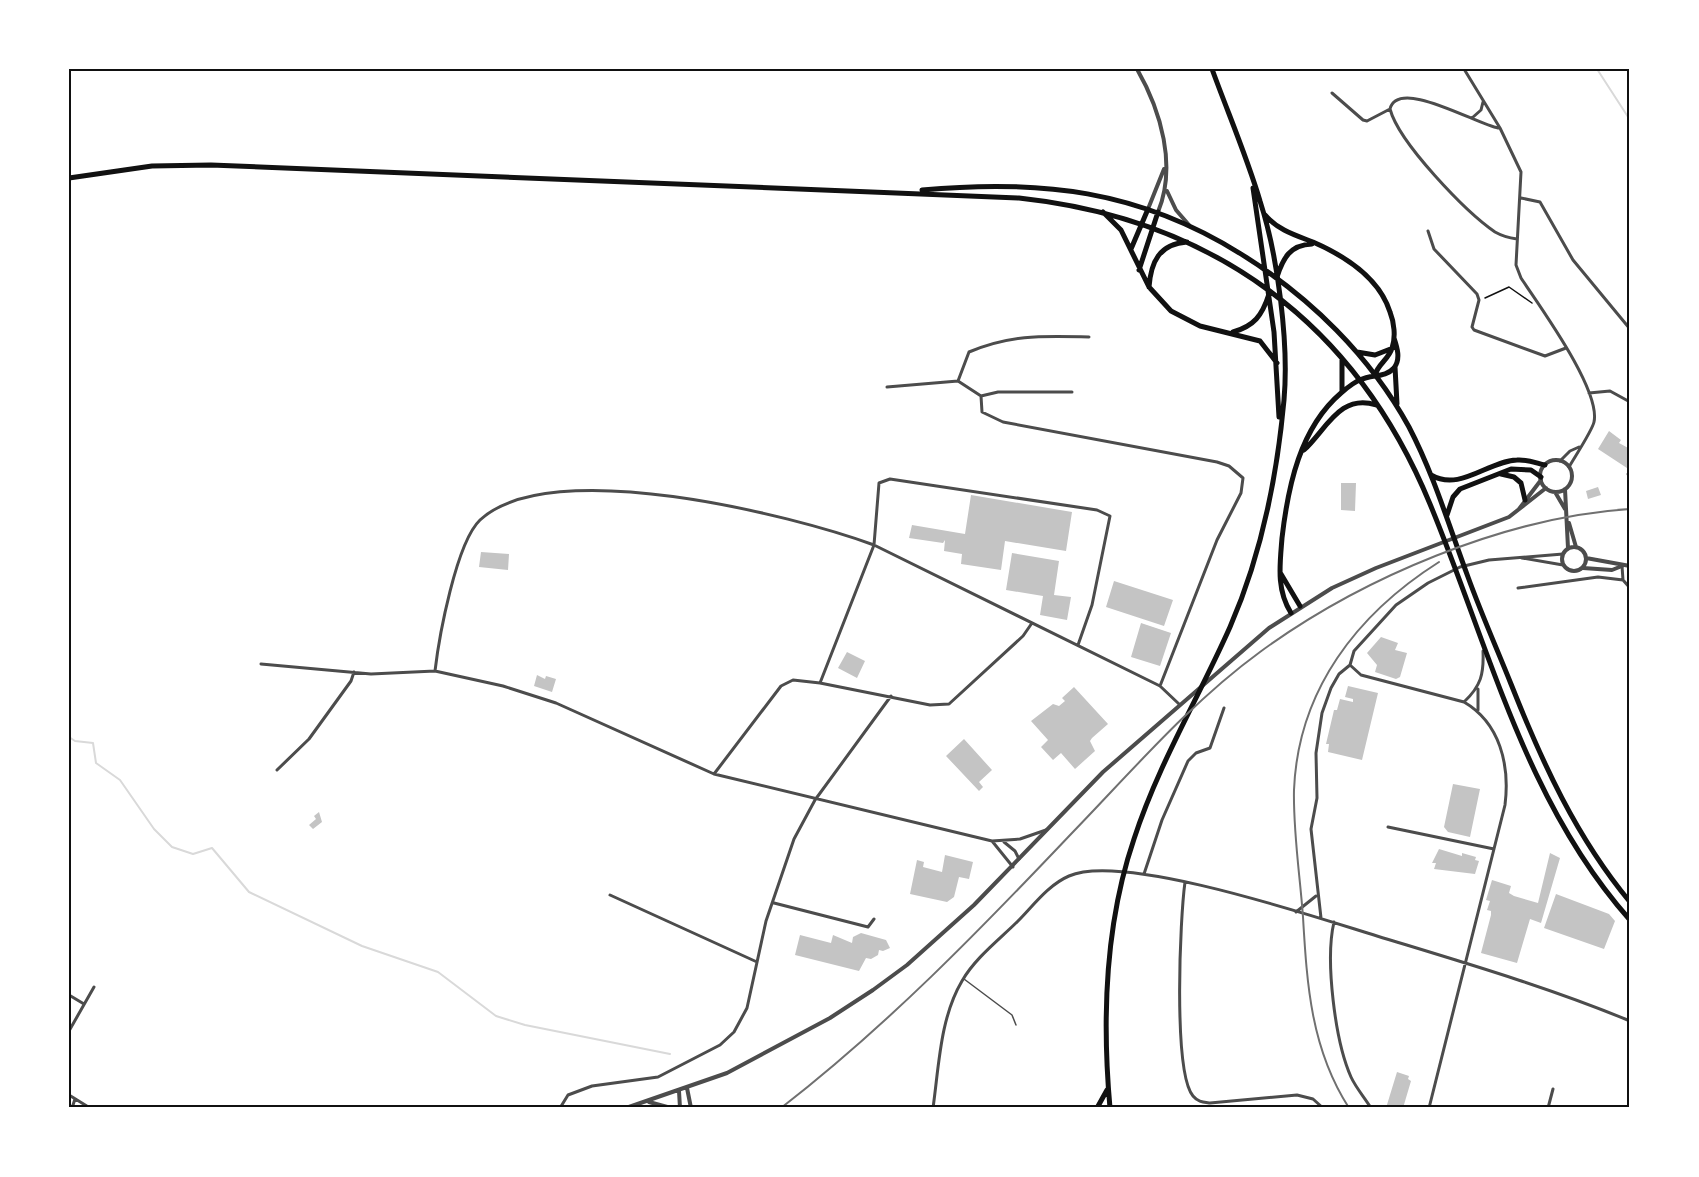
<svg xmlns="http://www.w3.org/2000/svg" width="1699" height="1177" viewBox="0 0 1699 1177" font-family="'Archivo Narrow',sans-serif">
	<style>
		.lines { fill: none; stroke-linecap: round; stroke-linejoin: round }
		.stream { stroke: #d9d9d9; stroke-width: 2 }
		.building { fill: #c4c4c4 }
		.path { stroke: #111; stroke-width: 1.5 }
		.service { stroke: #4c4c4c; stroke-width: 1.5 }
		.minor { stroke: #4c4c4c; stroke-width: 3 }
		.tertiary { stroke: #4c4c4c; stroke-width: 4 }
		.primary { stroke: #111; stroke-width: 5 }
		.rail { stroke: #707070; stroke-width: 2 }
		.neatline { fill: none; stroke: #111; stroke-width: 2 }
	</style>
	<rect width="100%" height="100%" fill="#fff"/>
	<g class="lines">
		<path class="stream" d="M1597,69L1630,120
			M69,737L75,741L93,743L96,763L120,780L154,829L172,847L193,854L212,848L249,892L362,946L438,972L496,1016L525,1025L670,1054"/>
	</g>
	<path class="building" d="M1609,431L1621,440L1619,443L1630,449V470L1598,449Z
		M1341,483H1356L1355,511L1341,510Z
		M1598,487L1601,495L1588,499L1586,491Z
		M971,495L1072,512L1066,551L1005,541L1001,570L961,564L962,554L944,551L945,540L943,543L909,538L912,525L965,534Z
		M481,552L509,554L508,570L479,567Z
		M1012,553L1059,561L1054,595L1071,597L1067,620L1040,615L1043,596L1006,590Z
		M1114,581L1173,600L1164,626L1106,607Z
		M1141,623L1171,633L1160,666L1131,657Z
		M1381,637L1398,643L1395,650L1407,653L1400,677L1396,679L1375,672L1377,665L1367,653Z
		M847,652L865,661L857,678L838,668Z
		M537,675L545,679L546,676L556,679L552,692L534,686Z
		M1348,686L1378,693L1362,760L1328,752L1329,744H1326L1334,710H1337L1340,699L1353,702V699L1345,697Z
		M1074,687L1108,724L1092,738L1090,741L1095,751L1075,769L1061,753L1053,760L1041,747L1048,740L1031,721L1053,704L1059,706L1065,701L1062,698Z
		M964,739L992,770L979,782L983,787L979,791L946,756Z
		M1453,784L1480,789L1470,837L1448,832L1444,827Z
		M319,812L322,822L313,829L309,825L316,819L314,816Z
		M1439,849L1462,856V853L1476,857L1475,860L1479,861L1475,874L1434,869L1436,863H1432Z
		M1550,853L1560,858L1541,923L1530,919L1517,963L1481,953L1491,915V911L1487,910L1490,901L1486,900L1492,880L1511,886L1509,893L1514,896L1538,903Z
		M945,855L973,862L969,879L959,877L954,897L947,902L910,894L917,860L924,862L923,867L942,872Z
		M1556,894L1609,914L1615,921L1604,949L1544,928Z
		M861,933L886,940L890,948L883,951L879,950L878,955L871,959L866,958L859,971L795,955L800,935L831,943L833,935L852,943L853,937Z
		M1397,1072L1409,1076L1408,1079L1411,1081L1403,1108H1386Z"/>
	<g class="lines">
		<path class="path" d="M1485,298L1509,287L1532,303"/>
		<path class="service" d="M964,979L1012,1015L1016,1025"/>
		<path class="minor" d="M1464,69L1500,128L1521,172L1516,265L1521,278C1540,307 1601,390 1594,422C1592,431 1574,458 1569,467
			M1332,93L1363,120L1367,121L1390,109
			M1472,118L1481,110L1483,102
			M1498,128C1478,125 1398,77 1390,109C1399,143 1466,212 1495,232C1502,236 1510,238 1517,239
			M1521,198L1540,202L1573,260L1630,329
			M1428,231L1434,249L1477,294L1479,300L1472,327L1474,330L1545,356L1566,348
			M958,381L969,352C1011,334 1044,336 1089,337
			M887,387L958,381L981,396
			M1589,393L1610,391L1630,402
			M981,396L982,412L1003,422L1217,462L1229,466L1243,478L1241,493L1217,540L1160,686
			M981,396L998,392H1072
			M1560,461L1570,451L1579,447
			M1628,474H1630
			M1522,558L1563,565
			M1622,566L1623,580L1630,588
			M1518,588L1598,577L1623,580
			M261,664L371,674L435,671L503,686L556,703L714,774L992,841L1020,839L1046,830
			M1350,665L1361,675L1464,702C1500,723 1510,765 1505,805L1429,1108
			M435,671C439,637 456,543 480,520C551,454 792,515 874,545L1160,686L1179,704
			M820,683L874,545L879,483L890,479L1097,510L1110,516L1092,605L1078,645
			M1478,689V710
			M1464,702C1481,686 1484,674 1483,651
			M277,770L309,739L351,681L354,672
			M714,774L781,686L793,680L820,683L930,705L949,704L1023,636L1032,623
			M1388,827L1494,849
			M992,841L1013,867
			M1004,842L1015,851L1019,859
			M1144,874L1162,820L1188,761L1196,753L1210,748L1224,708
			M1185,882C1180,918 1173,1072 1193,1096C1198,1102 1203,1102 1210,1103L1297,1095L1313,1099L1323,1108
			M610,895L757,962
			M774,903L868,927L874,919
			M1296,912L1316,896
			M1321,918L1311,829L1317,798L1316,753L1322,713L1331,688L1339,674L1350,665L1354,651L1396,605L1428,583L1460,567L1489,560L1563,554
			M1334,922C1325,960 1335,1041 1351,1077C1356,1088 1365,1098 1371,1108
			M69,995L84,1004
			M69,1031L94,987
			M69,1095L90,1108
			M72,1108L75,1099
			M560,1108L568,1095L592,1086L658,1077L720,1045L734,1032L747,1008L766,921L794,839L815,800L891,696
			M933,1108C939,1066 940,1018 962,981C975,958 1000,939 1018,921C1033,906 1048,885 1069,876C1123,852 1315,917 1377,936C1462,962 1548,987 1630,1021
			M1548,1108L1553,1089"/>
		<path class="tertiary" d="M1137,69C1161,111 1177,166 1158,212
			M1167,191L1176,210L1189,225
			M1148,209L1164,169
			M1540 476a16 16 0 1 1 32 0a16 16 0 1 1-32 0Z
			M1565,489L1568,548
			M1555,492L1565,509
			M1519,509L1541,480
			M1569,523L1576,547
			M1562 559a12 12 0 1 1 24 0a12 12 0 1 1-24 0Z
			M1586,558L1630,566
			M1583,568L1612,570L1622,566
			M687,1088L691,1108
			M679,1091L680,1108
			M649,1102L671,1108
			M626,1108L727,1073L830,1018L873,990L907,965L974,905L1103,772L1269,628L1332,588L1376,568L1509,517L1546,488"/>
		<path class="primary" d="M69,178L152,166L211,165L1019,198C1213,219 1355,322 1430,504C1489,646 1525,802 1630,920
			M1253,188L1274,332L1279,417
			M922,190C1040,179 1139,190 1241,254C1310,297 1370,356 1409,427C1434,475 1449,526 1468,577C1481,613 1497,649 1511,684C1542,762 1576,837 1630,902
			M1103,212L1121,230L1149,287L1171,311L1200,326L1260,341L1277,363
			M1265,215C1278,230 1295,235 1313,242C1345,256 1379,277 1390,312C1394,322 1396,337 1392,348C1389,359 1378,364 1375,375
			M1131,249L1148,209
			M1139,270L1158,212
			M1277,277C1283,258 1290,245 1312,244
			M1149,287C1151,262 1159,244 1187,242
			M1233,332C1254,326 1262,316 1269,294
			M1357,352L1375,355L1393,348
			M1395,367L1397,404
			M1342,392V360
			M1304,450C1326,430 1340,393 1376,405
			M1501,474L1514,477L1521,483L1525,500
			M1431,475C1460,492 1488,461 1517,460C1526,459 1536,463 1545,465
			M1447,515L1453,497L1460,489L1511,469L1531,470L1541,477
			M1281,574L1300,606
			M1291,613C1276,589 1280,564 1282,538C1288,486 1300,428 1341,393C1347,388 1354,382 1360,380C1372,374 1385,378 1394,368C1401,359 1397,347 1394,338
			M1097,1108L1107,1090
			M1110,1108C1102,1019 1105,924 1134,839C1158,765 1199,697 1230,627C1261,556 1277,477 1284,400C1289,344 1278,256 1260,201C1247,157 1228,113 1212,69"/>
		<path class="rail" d="M781,1108C887,1026 980,930 1072,833C1132,771 1190,703 1260,652C1361,578 1505,517 1630,509
			M1349,1108C1311,1049 1307,985 1303,917C1300,875 1293,832 1294,790C1298,690 1357,614 1439,562"/>
	</g>
	<rect width="1699" height="1177" fill="none" stroke="#ffffff" stroke-width="141"/>
	<rect x="70" y="70" width="1558" height="1036" class="neatline"/>
</svg>
